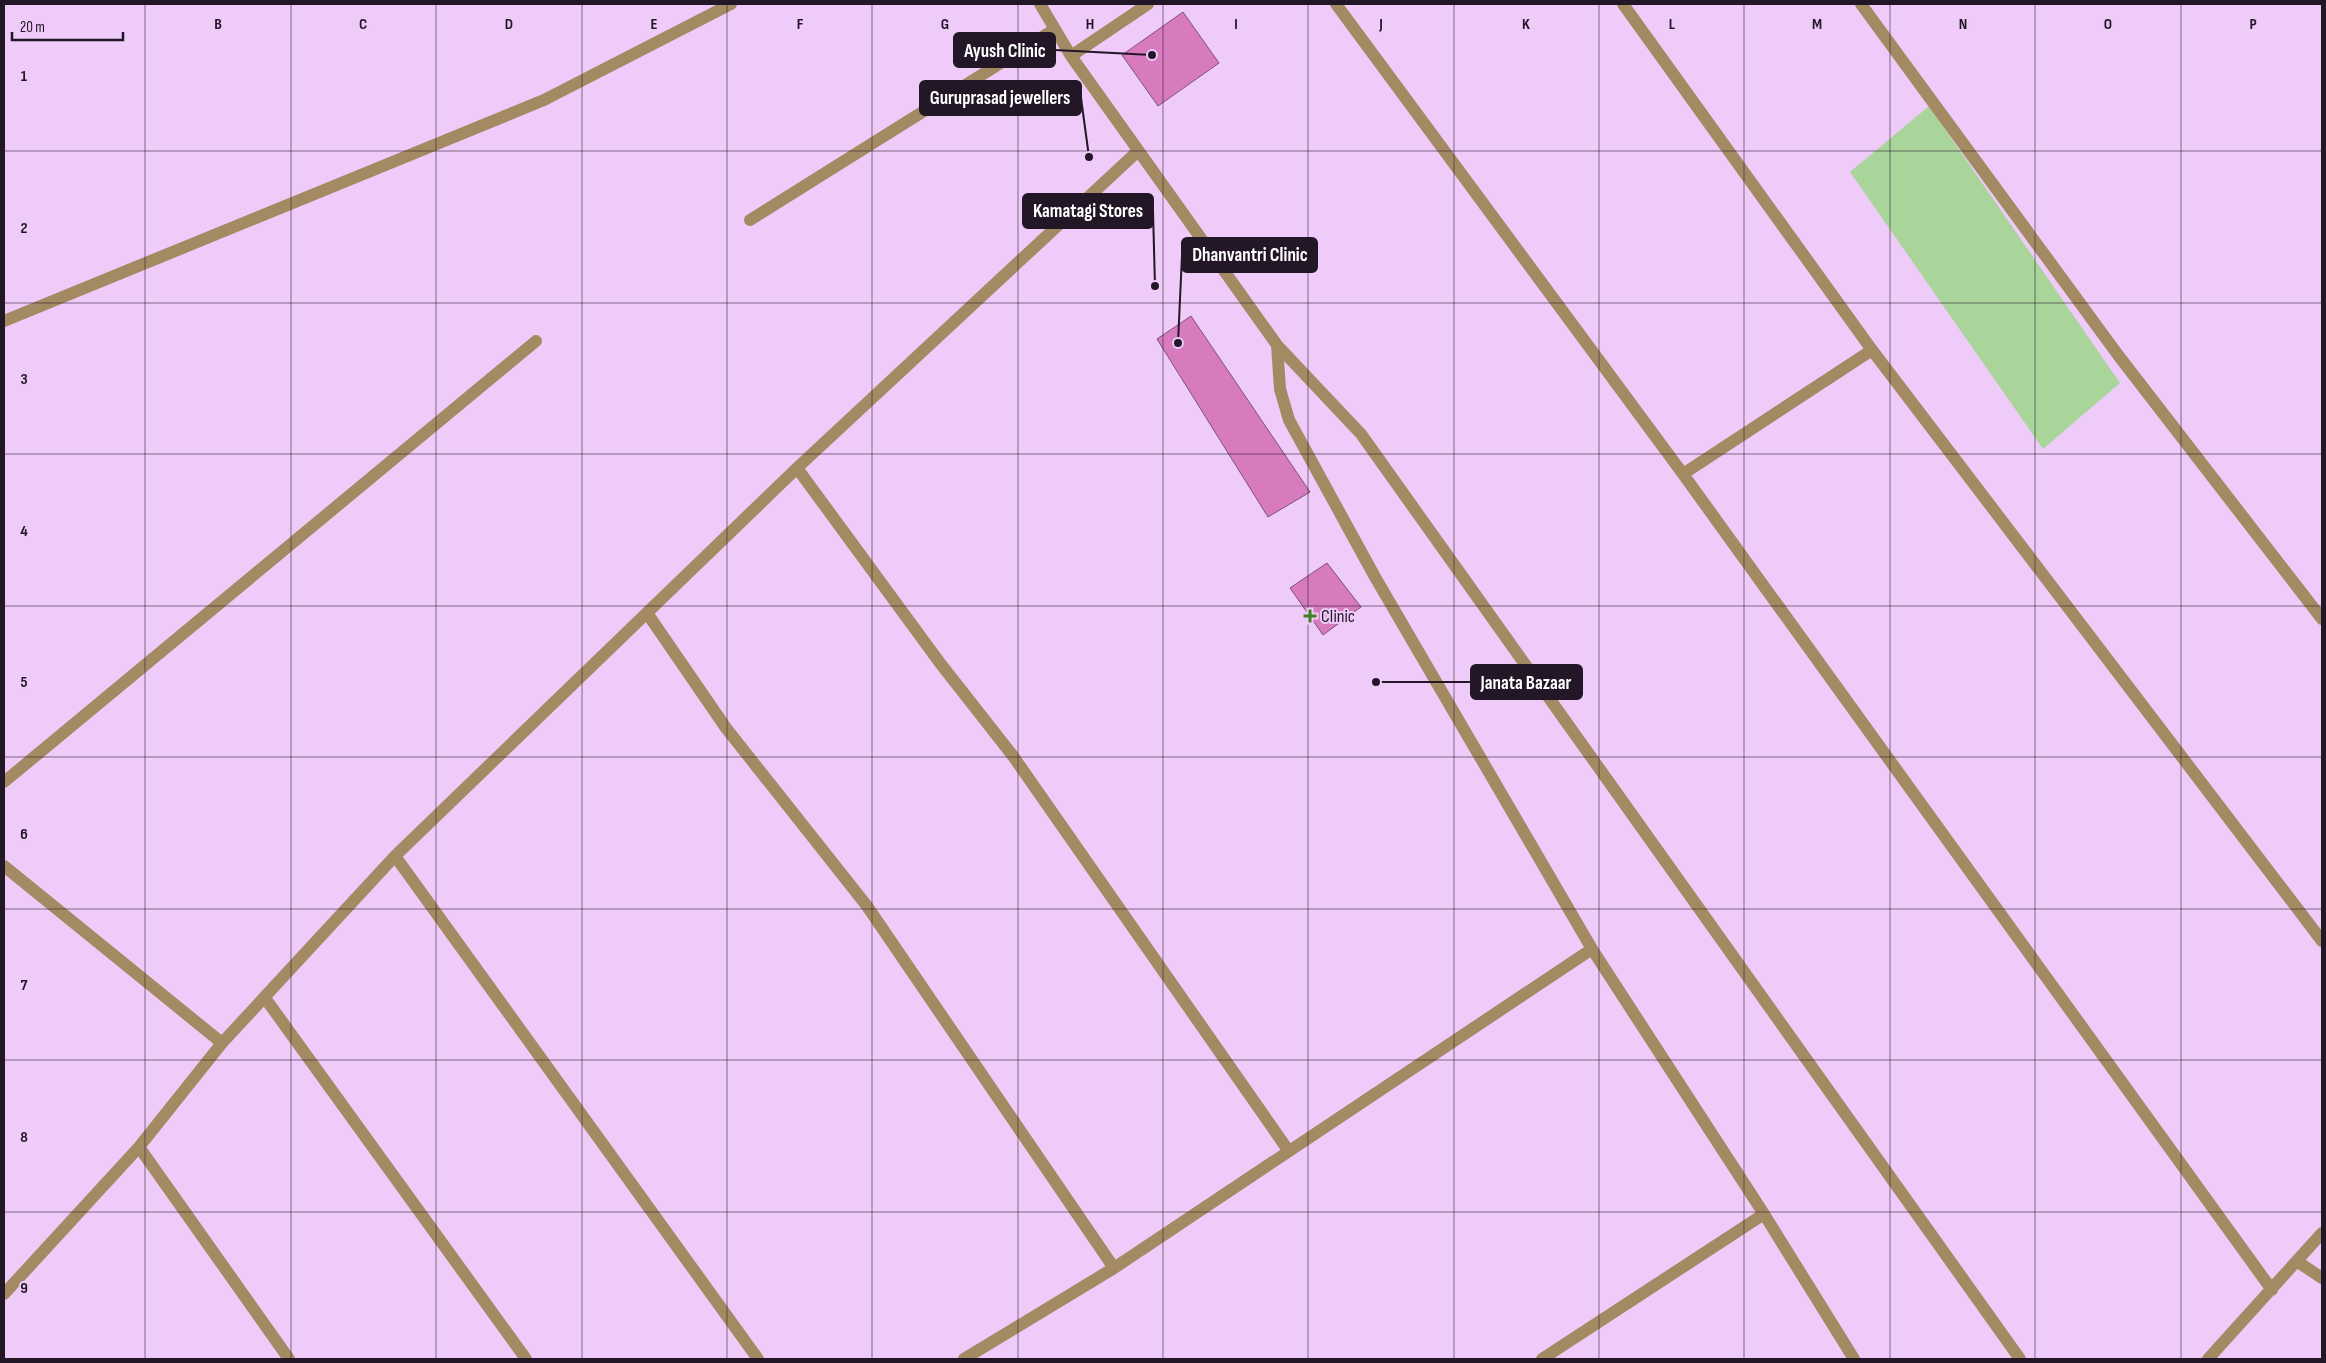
<svg xmlns="http://www.w3.org/2000/svg" width="2326" height="1363" viewBox="0 0 2326 1363" font-family="'Sofia Sans Condensed',sans-serif">
	<style>
		.green { fill: #a9d59b }
		.building { fill: #d77bbe; stroke: #7e5372 }
		.lines { fill: none; stroke-linecap: round; stroke-linejoin: round }
		.minor { stroke: #a48a62; stroke-width: 12 }
		.tertiary { stroke: #a48a62; stroke-width: 12 }
		.grid { fill: none; stroke: #231627; stroke-width: 1; stroke-opacity: 0.55 }
		.poi-dot { fill: #3e8022; stroke: #eecbf9; stroke-width: 2 }
		.labels { text-anchor: middle; stroke-width: 4; stroke-linejoin: round; paint-order: stroke }
		.poi-label { font-size: 18px; fill: #231627; stroke: #eecbf9; text-anchor: start }
		.grid-label { font-size: 16px; text-anchor: middle; font-weight: bold; fill: #231627; stroke: #eecbf9; stroke-width: 4; stroke-linejoin: round; paint-order: stroke }
		.leader { fill: none; stroke: #231627; stroke-width: 2 }
		.callout-dot { fill: #231627; stroke: #eecbf9; stroke-width: 2 }
		.callout { fill: #231627; stroke: #231627; stroke-width: 2 }
		.callout-label { font-size: 19px; text-anchor: middle; font-weight: bold; fill: #fff }
	</style>
	<rect width="100%" height="100%" fill="#eecbf9"/>
	<path class="green" d="M1929,106L2120,383L2043,449L1850,172Z"/>
	<path class="building" d="M1183,12L1219,63L1158,106L1122,55Z
		M1191,316L1310,492L1268,517L1157,339Z
		M1327,563L1361,607L1323,635L1290,588Z"/>
	<g class="lines">
		<path class="minor" d="M1040,4L1071,56L1277,345L1361,434L2020,1359
			M1336,4L1683,474L2272,1290
			M1623,4L1872,350L2322,941
			M1861,4L2118,355L2322,619
			M1071,56L1148,4
			M750,220L1055,29
			M1277,345L1280,389L1289,420L1375,577L1592,949L1764,1214L1854,1359
			M797,468L940,663L1013,756L1288,1150
			M1683,474L1872,350
			M647,613L726,728L867,906L1114,1268
			M4,782L536,341
			M395,856L758,1359
			M4,866L222,1043
			M265,998L526,1359
			M139,1147L289,1359
			M2298,1262L2322,1278
			M4,1294L139,1147L222,1043L395,856L797,468L1138,151
			M964,1359L1114,1268L1592,949
			M1542,1359L1764,1214
			M2208,1359L2322,1233"/>
		<path class="tertiary" d="M4,321L544,100L731,4"/>
	</g>
	<path class="grid" d="M145,4V1359M291,4V1359M436,4V1359M582,4V1359M727,4V1359M872,4V1359M1018,4V1359M1163,4V1359M1308,4V1359M1454,4V1359M1599,4V1359M1744,4V1359M1890,4V1359M2035,4V1359M2181,4V1359M4,151H2322M4,303H2322M4,454H2322M4,606H2322M4,757H2322M4,909H2322M4,1060H2322M4,1212H2322"/>
	<path class="poi-dot" d="M1307.5 608.5h5v5h5v5h-5v5h-5v-5h-5v-5h5z"/>
	<g class="labels">
		<g class="poi-label">
			<text x="1321" y="622">Clinic</text>
		</g>
	</g>
	<g class="grid-label">
		<text x="218" y="29">B</text>
		<text x="363" y="29">C</text>
		<text x="509" y="29">D</text>
		<text x="654" y="29">E</text>
		<text x="800" y="29">F</text>
		<text x="945" y="29">G</text>
		<text x="1090" y="29">H</text>
		<text x="1236" y="29">I</text>
		<text x="1381" y="29">J</text>
		<text x="1526" y="29">K</text>
		<text x="1672" y="29">L</text>
		<text x="1817" y="29">M</text>
		<text x="1963" y="29">N</text>
		<text x="2108" y="29">O</text>
		<text x="2253" y="29">P</text>
		<text x="24" y="81">1</text>
		<text x="24" y="233">2</text>
		<text x="24" y="384">3</text>
		<text x="24" y="536">4</text>
		<text x="24" y="687">5</text>
		<text x="24" y="839">6</text>
		<text x="24" y="990">7</text>
		<text x="24" y="1142">8</text>
		<text x="24" y="1293">9</text>
	</g>
	<path class="leader" d="M1152 55L1055 50M1089 157L1081 98M1155 286L1153 211M1178 343L1182 255M1376 682L1471 682"/>
	<g class="callout-dot">
		<circle cx="1152" cy="55" r="5"/>
		<circle cx="1089" cy="157" r="5"/>
		<circle cx="1155" cy="286" r="5"/>
		<circle cx="1178" cy="343" r="5"/>
		<circle cx="1376" cy="682" r="5"/>
	</g>
	<g class="callout">
		<rect x="954" y="33" width="101" height="34" rx="5"/>
		<rect x="920" y="81" width="161" height="34" rx="5"/>
		<rect x="1023" y="194" width="130" height="34" rx="5"/>
		<rect x="1182" y="238" width="135" height="34" rx="5"/>
		<rect x="1471" y="665" width="111" height="34" rx="5"/>
	</g>
	<g class="callout-label">
		<text x="1005" y="57">Ayush Clinic</text>
		<text x="1000" y="104">Guruprasad jewellers</text>
		<text x="1088" y="217">Kamatagi Stores</text>
		<text x="1250" y="261">Dhanvantri Clinic</text>
		<text x="1526" y="689">Janata Bazaar</text>
	</g>
	<rect width="2326" height="1363" fill="none" stroke="#231627" stroke-width="10"/>
	<path d="M12 32v8h111v-8" fill="none" stroke="#231627" stroke-width="2.5"/>
	<text x="20" y="32" font-size="15" fill="#231627" stroke="#eecbf9" stroke-width="4" paint-order="stroke">20 m</text>
</svg>
